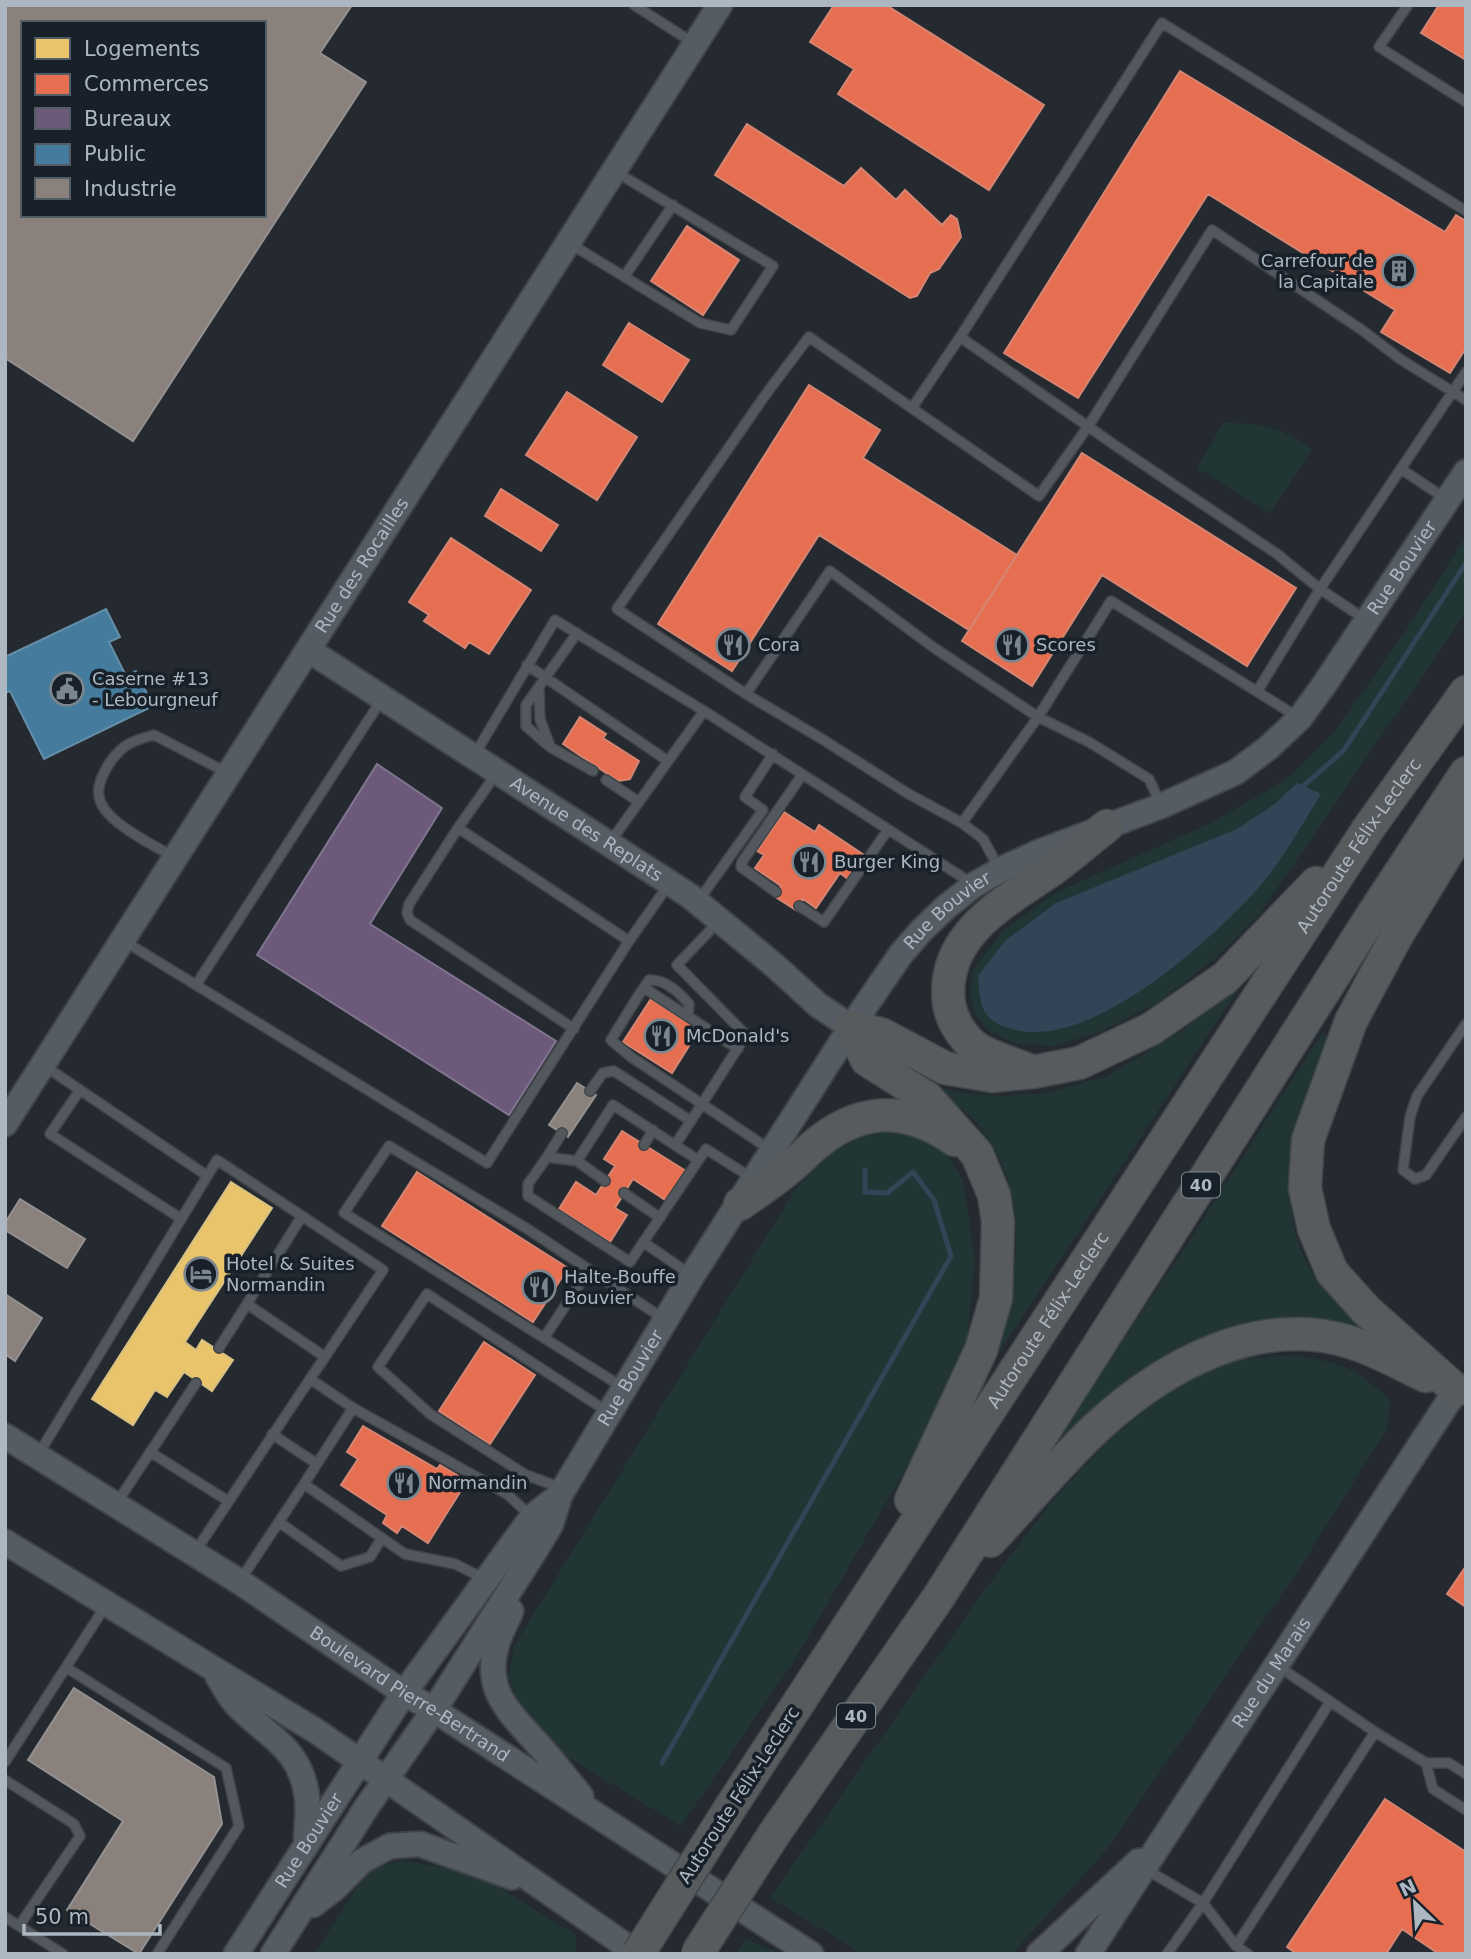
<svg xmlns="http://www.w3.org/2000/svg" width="1471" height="1959" viewBox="0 0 1471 1959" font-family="'DejaVu Sans',sans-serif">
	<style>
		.green { fill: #223535 }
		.water { fill: #324557 }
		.homes { fill: #e9c46a; stroke: #d7c084; stroke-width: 2 }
		.shops { fill: #e76f51; stroke: #d58573; stroke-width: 2 }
		.offices { fill: #6d597a; stroke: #807590; stroke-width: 2 }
		.public { fill: #457b9d; stroke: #648da8; stroke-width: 2 }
		.industry { fill: #8a817c; stroke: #949191; stroke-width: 2; fill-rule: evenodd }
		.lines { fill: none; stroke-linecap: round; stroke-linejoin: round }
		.stream { stroke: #324557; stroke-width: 5 }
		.lane-casing { stroke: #404448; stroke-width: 12 }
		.secondary-casing { stroke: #404448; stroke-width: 28 }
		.highway-casing { stroke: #40464b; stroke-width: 35 }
		.lane { stroke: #53585e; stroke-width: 9 }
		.secondary { stroke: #565c63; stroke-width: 24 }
		.highway { stroke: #585b5e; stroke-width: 32 }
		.highway-bridge-casing { stroke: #40464b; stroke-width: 35; stroke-linecap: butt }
		.highway-bridge { stroke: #585b5e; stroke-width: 32 }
		.labels { text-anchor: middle; stroke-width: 7; stroke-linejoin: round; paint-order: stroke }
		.shield { fill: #182129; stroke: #808a94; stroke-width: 2 }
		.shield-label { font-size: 16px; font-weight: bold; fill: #acb7c2 }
		.poi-label { font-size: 18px; fill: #acb7c2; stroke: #182129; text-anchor: start }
		.street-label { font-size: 18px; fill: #acb7c2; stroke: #182129 }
	</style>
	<rect width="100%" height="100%" fill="#242a2f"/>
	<path class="green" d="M1223,423C1266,423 1276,426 1312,449L1270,513L1197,468Z
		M1466,536V612L1261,912L1214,959L1157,1003L1100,1032L1054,1046L1017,1044L990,1032L976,1016L970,994L973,969L1003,930L1057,892L1213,822L1287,779L1336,730L1411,623Z
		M1249,973L990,1366C1016,1282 1037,1205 981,1128C969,1112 947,1099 931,1086L961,1093L1001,1096L1047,1093L1107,1076L1185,1029Z
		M1322,1033L1330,1037C1299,1112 1263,1212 1321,1284C1336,1302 1355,1316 1374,1329L1368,1336L1263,1325L1058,1455L1050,1448L1188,1243Z
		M899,1130L927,1136L944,1150L963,1180L975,1260L964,1368L793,1663L681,1826L569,1758L522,1711L508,1678L514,1646L795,1190L834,1151L870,1133Z
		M1295,1355C1342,1363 1355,1367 1390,1400L1387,1429L1301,1566L1107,1849L1012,1954H863L770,1898L983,1592L1050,1504L1106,1442L1168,1391L1233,1360Z
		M403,1860L479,1875L576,1935V1954H314L368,1870Z
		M746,1939L781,1954H735Z"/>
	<path class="water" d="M1297,783L1321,794C1300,828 1280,865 1252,895C1204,946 1091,1048 1016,1030C1003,1027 988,1022 983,1008C979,999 979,986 978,976L1005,941L1056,903L1237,829L1276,803Z"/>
	<path class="homes" d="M231,1182L272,1208L185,1342L196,1350L202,1340L233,1360L212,1391L184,1372L167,1397L155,1390L133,1425L92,1399Z"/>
	<path class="shops" d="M834,5H886L1044,105L989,190L838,94L854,69L810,42Z
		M1439,5H1466V60L1421,33Z
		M1180,71L1445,232L1456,215L1466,221V348L1450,373L1381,332L1395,310L1208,194L1078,398L1004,353Z
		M747,124L844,186L861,168L896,200L905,190L942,225L951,215L957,219L961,237L939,269L930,273L917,296L910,298L715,175Z
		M687,226L739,260L703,315L651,281Z
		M629,323L689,360L662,402L603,365Z
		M809,385L880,430L863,458L1017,555L969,630L819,535L732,671L658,624Z
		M567,392L637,437L597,500L526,455Z
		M1082,453L1296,588L1247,666L1102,575L1032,686L962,641Z
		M501,489L558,525L541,551L485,516Z
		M451,538L531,590L489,654L469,642L465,648L424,621L429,615L409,602Z
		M580,717L606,734L603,738L639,761L630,779L618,781L563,744Z
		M784,812L815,832L819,825L864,855L848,879L840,873L816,908L803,899L796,910L774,896L781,886L755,868L764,855L757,851Z
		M651,999L699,1030L672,1073L623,1042Z
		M622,1131L686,1171L667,1201L633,1179L615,1208L627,1215L610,1242L559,1209L576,1182L596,1195L615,1166L604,1159Z
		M417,1172L568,1268L533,1322L382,1226Z
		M484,1342L535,1375L490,1444L439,1411Z
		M363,1426L437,1469L440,1465L467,1481L428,1543L402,1526L397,1533L383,1523L387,1515L341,1485L358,1459L347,1452Z
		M1466,1566V1607L1447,1594Z
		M1385,1799L1466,1852V1954H1439L1402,1929L1386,1954H1297L1287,1947Z"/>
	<path class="offices" d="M377,764L442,808L370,924L556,1041L509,1115L257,955Z"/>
	<path class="public" d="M106,609L120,637L109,642L126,676L136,671L153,706L44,759L10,691L5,693V657Z"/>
	<path class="industry" d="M5,5H352L320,53L366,82L133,441L5,358ZM23,23H264V215H23Z
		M577,1083L596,1095L568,1137L549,1125Z
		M20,1199L85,1239L67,1268L5,1230V1223Z
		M5,1294L42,1318L15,1361L5,1354Z
		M74,1688L214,1777L222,1824L139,1954L67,1910L123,1821L28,1760Z"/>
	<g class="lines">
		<path class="stream" d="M1299,790L1344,750L1466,563
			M662,1763L951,1256L934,1200L913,1172L887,1193L865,1192V1170"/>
		<defs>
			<path id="lane" d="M634,5L695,44
				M1408,5L1379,47L1466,102
				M569,243L700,323L731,330L773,266L616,172
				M624,277L673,205
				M912,408L960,337
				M1401,469L1446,499
				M1366,620L1320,589L1277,554L1116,446L960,337L1162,23L1466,211
				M577,633L526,705V726L550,747L593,771
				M527,665L668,761
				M539,690L540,719L550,746
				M1258,690L1320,589L1466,372
				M746,694L617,609L766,394L809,337L1039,496L1089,425L1212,230L1362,330L1400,359L1466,400
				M475,754L555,620L704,711
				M606,780L639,802
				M962,823L1038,717L1089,742L1149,779L1160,803
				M458,828L496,774
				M611,841L704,711L973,884
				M174,857C153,845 110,824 101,803C95,791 101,778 107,767C120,746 130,741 154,735L228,773
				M999,868L983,839L962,823L907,793L822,739L746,694L830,571L933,647L1038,717L1111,601L1298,717
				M776,892L741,867L742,862L802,775
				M699,900L763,810L745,797L773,754
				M799,906L824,922L887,831
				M719,921L677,965L746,1035L702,1104L772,1151
				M124,941L487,1163L629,941L669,884
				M196,985L382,699
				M641,992L649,980C665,979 679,992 689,1004L688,1016
				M1466,1024L1417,1096L1410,1117L1403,1170L1415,1179L1426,1175L1466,1117
				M574,1029L410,920L407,913L409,904L458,828L629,941
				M43,1065L80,1090
				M590,1091L603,1073L614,1071L691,1121
				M644,1145L653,1130
				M675,1145L702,1104L631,1057L611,1040L640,993L646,989L738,1049
				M547,1157L562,1133
				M577,1161L547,1157L528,1184V1196L630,1262L706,1149L752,1178
				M605,1181L577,1161L613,1105L698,1160
				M624,1193L660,1218
				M180,1218L50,1134L80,1090L206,1175
				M643,1242L691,1275
				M247,1304L302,1216L383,1270L325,1357
				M544,1338L589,1270
				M219,1348L247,1304L325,1357L310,1379
				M624,1388L344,1213L389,1146L526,1228L664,1319
				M272,1434L317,1464
				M150,1452L228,1501
				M38,1455L217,1160L302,1216
				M304,1484L353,1408L507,1494L531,1516
				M562,1488L526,1475L430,1414L378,1367L427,1294L608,1412
				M116,1504L196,1383
				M279,1522L341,1566L370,1557L382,1538
				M195,1552L310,1379L353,1408
				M241,1579L304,1484L405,1554L455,1564L485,1579
				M1278,1666L1375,1732L1426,1763L1433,1789L1466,1810
				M67,1668L226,1768L239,1826L157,1954
				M5,1762L106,1605
				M1426,1763H1449L1466,1774
				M5,1780L74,1824L80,1836L19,1926
				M1147,1870L1203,1903L1330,1702
				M5,1917L63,1954
				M1236,1946L1375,1732
				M1167,1954L1203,1903L1236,1946L1248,1954"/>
			<g id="secondary">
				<path id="s1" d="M310,651L690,896L774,965L818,1005L851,1027"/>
				<path id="s2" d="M5,1124L720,5"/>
				<path id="s3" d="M5,1436L240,1582L404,1693L434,1710L811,1954"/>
				<path d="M5,1542L316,1731L638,1954"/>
				<path d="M511,1611C507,1621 501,1631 498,1641C482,1687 507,1710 535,1741C551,1758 566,1778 581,1796"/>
				<path d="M218,1677C224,1686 229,1697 236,1704C266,1736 301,1747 307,1797C309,1813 306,1830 306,1846"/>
				<path d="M313,1905L335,1888L362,1861L390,1846L420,1844L512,1877"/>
				<path id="s4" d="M236,1954L404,1693L532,1517L560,1495"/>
				<path id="s5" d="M273,1954L366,1808L434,1710L536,1549L551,1524L560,1495L692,1276L851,1027L901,954L922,930L946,907L974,885L1000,870L1039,852L1161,806L1236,772L1268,748L1300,718L1324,685L1466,472"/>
				<path d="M1039,1954L1139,1861"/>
				<path id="s6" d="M1088,1954L1456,1390"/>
			</g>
			<g id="highway">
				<path d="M851,1027L867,1060L927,1098L977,1154L994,1195L998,1222L996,1298L981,1350L911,1500"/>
				<path d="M851,1027L881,1034L945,1068L992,1076L1033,1072L1079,1063L1151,1029L1225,978L1316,883"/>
				<path d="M1026,1069C1011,1063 995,1058 981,1051C965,1042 952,1022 949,1004C940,935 1005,902 1053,869C1071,856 1089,840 1107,826"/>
				<path d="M740,1204C756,1193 773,1182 788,1169C800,1160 809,1149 821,1140C866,1106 909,1108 955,1140"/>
				<path d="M1456,1390L1366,1310L1332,1272L1314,1229L1305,1188L1308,1140L1351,1021L1396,937L1466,822"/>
				<path d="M990,1541C1025,1504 1059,1463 1096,1428C1163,1366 1259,1312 1353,1343C1378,1351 1402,1365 1426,1376"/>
				<path id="s7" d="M732,1805L1368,829L1466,692"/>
				<path d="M774,1834L938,1598L1373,914L1466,773"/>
			</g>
		</defs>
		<use href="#lane" class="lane-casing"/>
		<use href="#secondary" class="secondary-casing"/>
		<use href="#highway" class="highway-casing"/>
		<use href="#lane" class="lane"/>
		<use href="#secondary" class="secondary"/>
		<use href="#highway" class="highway"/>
		<defs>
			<path id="highway-bridge" d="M638,1954L732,1805
				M697,1954L774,1834"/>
		</defs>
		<use href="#highway-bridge" class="highway-bridge-casing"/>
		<use href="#highway-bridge" class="highway-bridge"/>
	</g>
	<defs>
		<symbol id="building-ring" viewBox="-11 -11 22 22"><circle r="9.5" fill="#182129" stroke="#7c868f" stroke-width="1.5"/><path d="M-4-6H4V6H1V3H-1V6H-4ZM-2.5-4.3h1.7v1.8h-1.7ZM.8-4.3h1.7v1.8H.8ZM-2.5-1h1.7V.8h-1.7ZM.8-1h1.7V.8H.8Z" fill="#7c868f"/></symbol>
		<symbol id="restaurant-ring" viewBox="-11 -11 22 22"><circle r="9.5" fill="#182129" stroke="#7c868f" stroke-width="1.5"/><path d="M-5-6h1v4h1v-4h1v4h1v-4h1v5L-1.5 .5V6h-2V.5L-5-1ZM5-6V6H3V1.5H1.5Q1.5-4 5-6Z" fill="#7c868f"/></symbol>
		<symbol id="civic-ring" viewBox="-11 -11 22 22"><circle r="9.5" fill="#182129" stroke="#7c868f" stroke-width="1.5"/><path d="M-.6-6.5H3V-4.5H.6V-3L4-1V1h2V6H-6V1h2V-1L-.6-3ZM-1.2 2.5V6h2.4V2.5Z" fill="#7c868f"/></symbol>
		<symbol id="hotel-ring" viewBox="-11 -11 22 22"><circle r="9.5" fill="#182129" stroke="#7c868f" stroke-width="1.5"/><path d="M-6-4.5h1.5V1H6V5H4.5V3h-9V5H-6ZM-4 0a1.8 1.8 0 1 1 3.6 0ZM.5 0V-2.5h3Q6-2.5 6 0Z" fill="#7c868f"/></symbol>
	</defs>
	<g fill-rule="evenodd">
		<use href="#building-ring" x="1380" y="252" width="38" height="38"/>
		<use href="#restaurant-ring" x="714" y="626" width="38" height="38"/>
		<use href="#restaurant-ring" x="993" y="626" width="38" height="38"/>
		<use href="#civic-ring" x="48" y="670" width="38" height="38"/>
		<use href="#restaurant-ring" x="790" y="843" width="38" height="38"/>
		<use href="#restaurant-ring" x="642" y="1017" width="38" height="38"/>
		<use href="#hotel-ring" x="182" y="1255" width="38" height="38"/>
		<use href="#restaurant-ring" x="520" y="1268" width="38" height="38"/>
		<use href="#restaurant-ring" x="385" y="1464" width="38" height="38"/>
	</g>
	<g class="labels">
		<g class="shield">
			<rect x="1182" y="1172.5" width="38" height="25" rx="5"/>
			<rect x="837" y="1703.5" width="38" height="25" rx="5"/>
		</g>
		<g class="shield-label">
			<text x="1201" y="1191">40</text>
			<text x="856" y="1722">40</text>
		</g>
		<g class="poi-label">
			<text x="1374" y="267" text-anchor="end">Carrefour de<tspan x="1374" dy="21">la Capitale</tspan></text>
			<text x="758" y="651">Cora</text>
			<text x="1036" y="651">Scores</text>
			<text x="92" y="685">Caserne #13<tspan x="92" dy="21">- Lebourgneuf</tspan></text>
			<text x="834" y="868">Burger King</text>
			<text x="686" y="1042">McDonald's</text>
			<text x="226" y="1270">Hotel &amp; Suites<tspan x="226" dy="21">Normandin</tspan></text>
			<text x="564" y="1283">Halte-Bouffe<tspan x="564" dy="21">Bouvier</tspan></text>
			<text x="428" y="1489">Normandin</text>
		</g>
		<g class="street-label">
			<text dy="6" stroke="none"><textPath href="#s2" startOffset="663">Rue des Rocailles</textPath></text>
			<text dy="6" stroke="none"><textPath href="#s5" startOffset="1834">Rue Bouvier</textPath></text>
			<text dy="6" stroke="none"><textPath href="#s1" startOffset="329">Avenue des Replats</textPath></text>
			<text dy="6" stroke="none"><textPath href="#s7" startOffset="1146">Autoroute Félix-Leclerc</textPath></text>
			<text dy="6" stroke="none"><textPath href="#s5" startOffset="1246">Rue Bouvier</textPath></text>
			<text dy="6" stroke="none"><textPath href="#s7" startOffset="579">Autoroute Félix-Leclerc</textPath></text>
			<text dy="6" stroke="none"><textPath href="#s5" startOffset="679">Rue Bouvier</textPath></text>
			<text dy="6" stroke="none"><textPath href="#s6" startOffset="336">Rue du Marais</textPath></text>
			<text dy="6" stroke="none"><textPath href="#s3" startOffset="480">Boulevard Pierre-Bertrand</textPath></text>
			<text transform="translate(739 1795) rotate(-57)" y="6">Autoroute Félix-Leclerc</text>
			<text dy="6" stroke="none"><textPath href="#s4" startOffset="135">Rue Bouvier</textPath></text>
		</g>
	</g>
	<rect width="1471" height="1959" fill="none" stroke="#acb7c2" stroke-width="14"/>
	<rect x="21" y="21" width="245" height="196" fill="#182129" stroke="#535d66" stroke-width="2"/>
	<rect x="35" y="38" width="35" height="21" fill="#e9c46a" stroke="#535d66" stroke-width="2"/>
	<text x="84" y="56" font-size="21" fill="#acb7c2">Logements</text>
	<rect x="35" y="74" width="35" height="21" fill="#e76f51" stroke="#535d66" stroke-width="2"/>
	<text x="84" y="91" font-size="21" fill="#acb7c2">Commerces</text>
	<rect x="35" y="108" width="35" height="21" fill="#6d597a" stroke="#535d66" stroke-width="2"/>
	<text x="84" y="126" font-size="21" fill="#acb7c2">Bureaux</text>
	<rect x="35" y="144" width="35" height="21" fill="#457b9d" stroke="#535d66" stroke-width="2"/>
	<text x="84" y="161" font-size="21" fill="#acb7c2">Public</text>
	<rect x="35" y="178" width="35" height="21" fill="#8a817c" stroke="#535d66" stroke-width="2"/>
	<text x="84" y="196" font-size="21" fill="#acb7c2">Industrie</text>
	<g transform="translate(1415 1903) rotate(335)" stroke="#182129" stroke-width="5" paint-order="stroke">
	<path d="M0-5L12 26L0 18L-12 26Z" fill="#acb7c2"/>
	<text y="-10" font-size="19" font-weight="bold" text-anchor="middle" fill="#acb7c2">N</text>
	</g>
	<path d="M24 1924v10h136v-10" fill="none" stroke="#acb7c2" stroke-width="3.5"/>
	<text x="35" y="1924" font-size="21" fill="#acb7c2" stroke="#182129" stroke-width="5" paint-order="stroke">50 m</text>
</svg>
